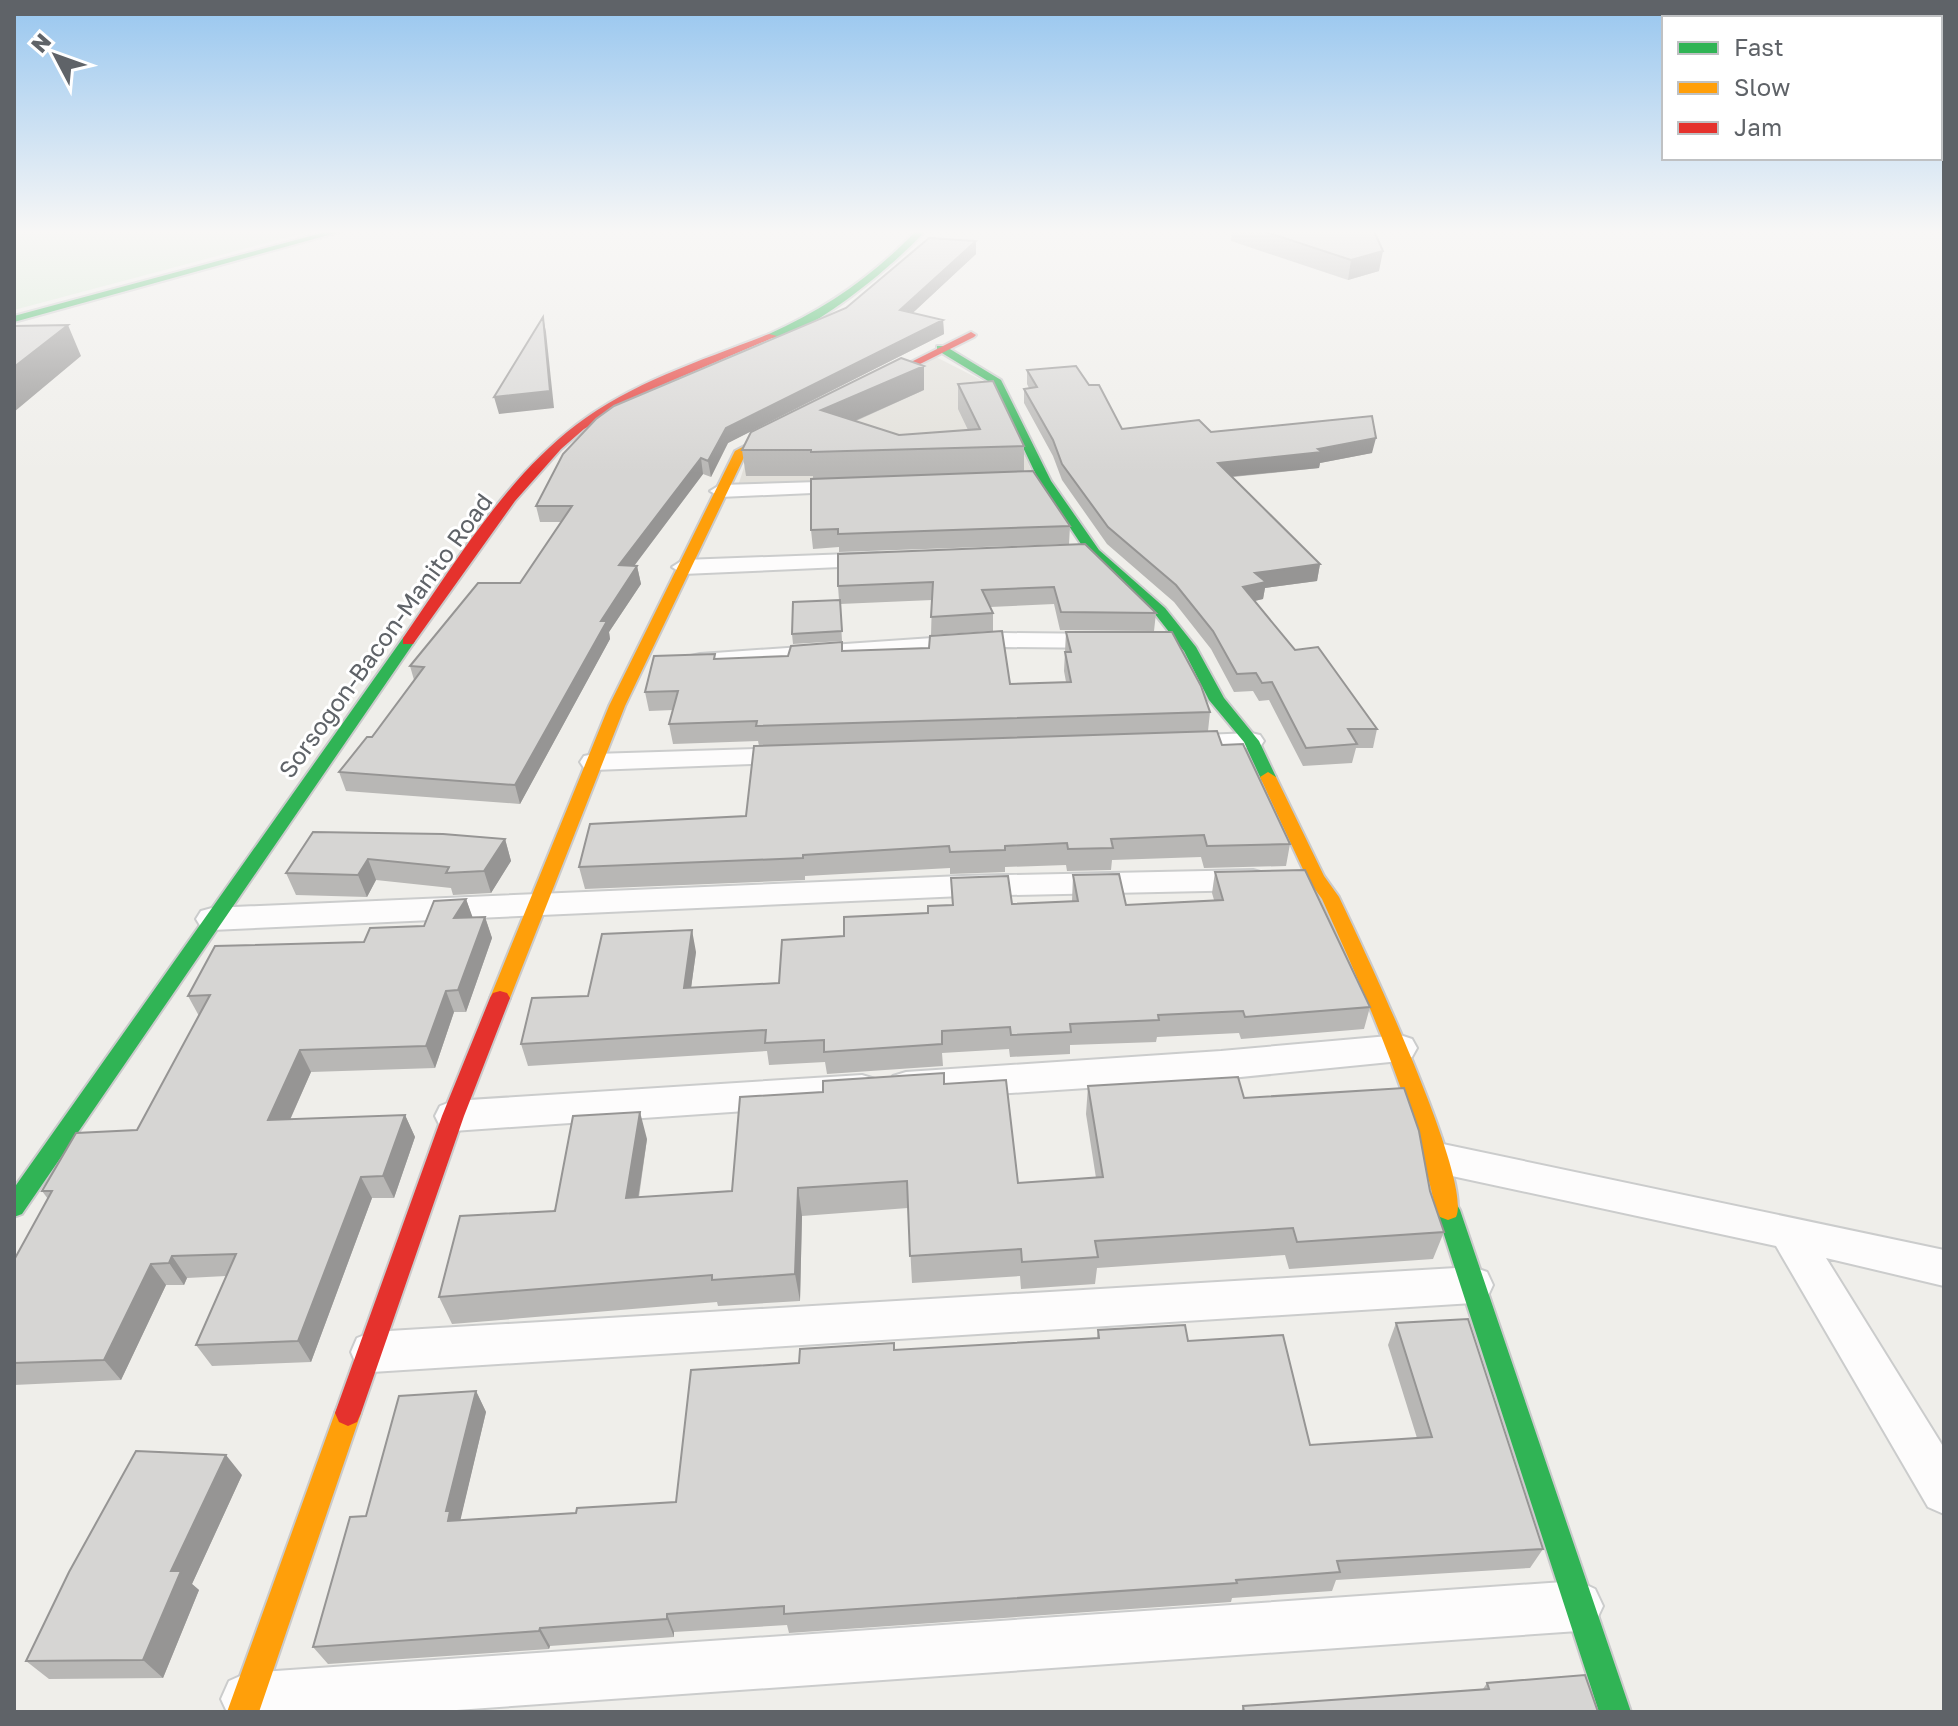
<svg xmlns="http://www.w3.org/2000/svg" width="1958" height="1726" viewBox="0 0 1958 1726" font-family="'Golos Text',sans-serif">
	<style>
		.education { fill: #e2e0da }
		.green { fill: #d8ebd6 }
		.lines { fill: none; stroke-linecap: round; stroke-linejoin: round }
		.street-casing { stroke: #cbcccc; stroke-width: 4 }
		.fast-casing { stroke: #cacacb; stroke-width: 4 }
		.slow-casing { stroke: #cacacb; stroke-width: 4 }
		.jam-casing { stroke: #cacacb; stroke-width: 4 }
		.street { fill: #fdfcfc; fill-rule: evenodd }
		.fast { fill: #30b455; fill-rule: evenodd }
		.slow { fill: #ff9f0a; fill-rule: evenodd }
		.jam { fill: #e5322d; fill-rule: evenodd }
		.wall { fill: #b8b7b5 }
		.shaded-wall { fill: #969594 }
		.building { fill: #d6d5d3; stroke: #969594; stroke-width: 2 }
		.labels { text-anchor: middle; stroke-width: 6; stroke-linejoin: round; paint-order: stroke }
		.street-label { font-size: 24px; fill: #5f6368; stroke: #fff }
	</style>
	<rect width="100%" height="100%" fill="#efeeea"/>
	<path class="education" d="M936,357L995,387L1034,477L738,486L749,452Z"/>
	<path class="green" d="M14,231H311L14,310Z"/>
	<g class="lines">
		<defs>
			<path id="street" d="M850,481L860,487L857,491L720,497L710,491L720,485Z
				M877,553L885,555L888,560L885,565L683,574L672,567L683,560Z
				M1005,633L1107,634L1116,636L1119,641L1116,646L1107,648L1005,647L700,668L691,666L688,661L691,656L700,654Z
				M1251,733L1260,735L1264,741L1260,747L1180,752L1170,750L1167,744L1170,738L1180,736Z
				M792,748L802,750L806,756L802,762L594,770L584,768L580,762L584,756L594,754Z
				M1253,870L1264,873L1268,880L1264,887L1253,890L962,896L212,930L201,927L196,919L201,911L212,908L962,876Z
				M1400,1035L1412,1039L1417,1048L1412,1057L1400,1061L1221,1079L906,1100L893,1096L888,1086L893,1076L906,1072L1221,1051Z
				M862,1075L875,1079L880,1089L875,1099L862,1103L453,1131L440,1126L435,1116L440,1106L453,1101Z
				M1438,1143L1944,1250V1286L1826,1258L1944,1448V1514L1928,1507L1776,1246L1438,1173L1425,1169L1419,1158L1425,1147Z
				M1473,1267L1487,1272L1493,1285L1487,1298L1473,1303L372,1372L357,1366L351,1352L357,1338L372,1332Z
				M1578,1581L1595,1589L1603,1606L1595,1623L1578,1631L428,1712H227L221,1699L229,1681L247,1673Z"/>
			<path id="fast" d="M329,231H343L14,322V316Z
				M916,231H925C900,260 806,340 769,338V334C825,309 873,276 916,231Z
				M937,346H945L1001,380L1051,481L1099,550L1165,608L1196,647L1224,698L1259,741L1276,777L1274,781H1262L1244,742L1209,700L1184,651L1155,614L1087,553L1039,481L993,384L937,350Z
				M408,637L415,641L22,1214L14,1217V1188L403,638Z
				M1448,1200L1456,1203L1460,1210L1631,1712H1599L1436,1210L1440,1203Z"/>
			<path id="slow" d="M788,423L798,425L746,453L625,706L510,998L507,1003H493L490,998L609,706L735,451Z
				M1268,772L1276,777L1324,876L1339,897C1361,943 1474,1181 1456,1217L1448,1220L1440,1217L1436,1210C1412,1101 1368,1000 1322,899L1307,878L1260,777Z
				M348,1400L357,1404L361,1413L259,1712H227L335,1413L339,1404Z"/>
			<path id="jam" d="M971,332L976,335L974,337L866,391L857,389Z
				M769,334L777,336L653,389L584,429L561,449L515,501L413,644H403V638C454,565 504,480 576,425C632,382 703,360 769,334Z
				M500,991L507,993L510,998L464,1116L361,1413L357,1422L348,1426L339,1422L335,1413L442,1116L490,998L493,993Z"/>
		</defs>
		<use href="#street" class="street-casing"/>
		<use href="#fast" class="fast-casing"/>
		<use href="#slow" class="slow-casing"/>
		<use href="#jam" class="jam-casing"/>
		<use href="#street" class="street"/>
		<use href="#fast" class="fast"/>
		<use href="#slow" class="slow"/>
		<use href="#jam" class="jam"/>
	</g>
	<path class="wall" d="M1232,231H1374L1379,271L1348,280L1231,241Z
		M976,241V254L912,313L943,320L944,334L728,443L711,477L703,474L634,566H637L641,584L609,632L610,639L520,804L346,791L339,772L372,737L414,680L410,666L520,583L561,522H540L536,506L846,308Z
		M1027,370L1089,385L1122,429L1211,432L1372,453L1320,463L1319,468L1233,477L1320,564L1317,581L1265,588L1263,599L1255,601L1295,650L1377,729L1373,748H1356L1352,763L1303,766L1269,700L1259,701L1253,691L1234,692L1211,649L1174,602L1107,544L1062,480L1053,456L1024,403V389L1029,388L1027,384Z
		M958,384L1024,446V472L1070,526L1069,544L839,552V547L813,549L811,530L813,476H746L742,450L924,390L856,421L899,435L968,430L958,409Z
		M1085,544L1156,613L1154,631L1060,630L1054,604L990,607L993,613V631L931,635L932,600L840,604L842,641L793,644L792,634L839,600L838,586Z
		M1066,632L1210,712L1208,731L1222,745L1290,844L1286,866L1204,868L1201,857L1112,860L1111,870L1067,871L1066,865L1005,867V872L950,874V868L805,876V880L585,889L579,867L746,816L759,746L758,741L673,744L669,724L673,710L649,711L645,692L716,659L788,656L842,651L1010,684L1066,682L1064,671Z
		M313,832L505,839L511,861L491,893L453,895L451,888L376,880L367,897L296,895L286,873Z
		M1215,872L1370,1007L1364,1029L1241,1039L1239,1033L1157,1037L1156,1042L1070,1045V1054L1010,1057L1009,1049L942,1053L943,1066L827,1074L825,1062L769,1065L767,1051L528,1066L521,1044L588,996L696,952L691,988L779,983L844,936L952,905L951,878L1012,904L1072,901L1073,875L1126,905L1214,900L1212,893Z
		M466,899L472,917H485L492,938L466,1012H454L435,1068L311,1072L290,1120L405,1115L415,1137L394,1198H372L311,1362L212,1366L196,1345L226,1276L187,1278L184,1285H166L121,1380L14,1385V1260L48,1199L42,1191L137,1130L199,1016L188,996L364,942L424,926Z
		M944,1084L1018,1183L1096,1178L1086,1114L1088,1086L1244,1098L1430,1191L1444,1232L1433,1259L1289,1269L1285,1255L1097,1268L1095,1284L1021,1289L1020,1276L912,1283L908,1208L802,1216L800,1301L718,1306L717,1302L452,1324L439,1297L647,1139L639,1197L732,1191L823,1092Z
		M1396,1323L1543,1549L1530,1568L1336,1580L1332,1591L1232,1598L1231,1602L789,1633L787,1625L674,1632V1637L550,1646L549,1649L328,1664L313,1647L366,1516L476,1391L486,1412L460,1520L576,1513L676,1502L799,1363L895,1350L1097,1338L1098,1330L1188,1341L1310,1445L1417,1438L1388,1345Z
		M242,1475L192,1584L199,1590L163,1678L49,1679L26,1661Z
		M1487,1683L1598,1712H1241L1243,1706L1483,1689Z"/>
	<path class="shaded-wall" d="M976,241V254L901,324L900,310Z
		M1383,251L1379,271L1348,280L1351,260Z
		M543,317L546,332L554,408L499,414L494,397Z
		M943,320L944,334L728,443L711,477L708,461L726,428Z
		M68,325L81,356L14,412V367Z
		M924,366V390L823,435L821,410Z
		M1376,438L1372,453L1320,463L1319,468L1217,478L1218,463L1318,449Z
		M701,458L703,474L622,582L619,565Z
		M1320,564L1317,581L1265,588L1263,599L1240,604L1243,587L1255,573Z
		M637,566L641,584L609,632L610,639L520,804L515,785L601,621Z
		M505,839L511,861L491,893L484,871Z
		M368,859L376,880L367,897L358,875Z
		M466,899L474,921L454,918Z
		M485,917L492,938L466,1012L458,990Z
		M692,930L696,952L688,1010L684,988Z
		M446,991L454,1012L435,1068L426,1046Z
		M300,1050L311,1072L280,1142L268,1120Z
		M640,1112L647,1139L634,1225L626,1198Z
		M405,1115L415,1137L394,1198L383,1176Z
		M361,1177L372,1198L311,1362L298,1341Z
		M798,1188L802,1216L800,1301L795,1274Z
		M172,1256L187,1278L184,1285L169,1263Z
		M151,1264L166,1285L121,1380L104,1360Z
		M476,1391L486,1412L459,1526L448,1521L446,1511Z
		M226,1455L242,1475L192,1584L199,1590L163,1678L143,1660L171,1571Z
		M667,1614L674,1632V1637L667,1619Z
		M540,1628L550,1646L549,1649L539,1631Z"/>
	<path class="building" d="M1263,231H1374L1383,251L1351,260Z
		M929,238L976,241L900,310L943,320L726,428L708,461L701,458L619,565L637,566L601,621H607L515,785L339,772L367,737H372L424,667L410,666L478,583H520L572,506H536L563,454L596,419L614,406L846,308Z
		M543,317L550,391L494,397Z
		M68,325L14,367V326Z
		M901,358L924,366L821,410L899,435L980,429L958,384L993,381L1024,446L811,452V450H742L751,432Z
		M1076,366L1089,385H1099L1122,429L1199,420L1211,432L1372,416L1376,438L1318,449L1322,452L1218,463L1320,564L1255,573L1266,582L1243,587L1295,650L1318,647L1377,729H1348L1357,744L1306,748L1272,682L1262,683L1256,673L1237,674L1213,631L1176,585L1108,527L1062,464L1053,440L1024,389L1037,387L1027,370Z
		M1033,471L1070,526L838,534V529L811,530V479Z
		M1085,544L1156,613L1061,612L1054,587L982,590L993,613L931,617L933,582L838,586V554Z
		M840,600L842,631L792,634L793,602Z
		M1002,631L1010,684L1071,682L1065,652H1071L1066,632H1172L1201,686L1210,712L756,726L757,721L669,724L678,691L645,692L654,656L715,654L714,659L788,656L791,646L842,642V651L929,648L930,636Z
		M1217,731L1222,745L1243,744L1290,844L1207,846L1204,835L1111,839L1113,848L1068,849L1067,843L1005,846V850L950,852L949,846L803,855V858L579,867L590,824L746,816L754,746Z
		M313,832L443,834L505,839L484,871L446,873L449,867L368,859L358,875L286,873Z
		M1305,870L1370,1007L1245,1017L1243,1011L1158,1015L1159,1020L1070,1024L1071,1032L1011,1035L1010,1027L942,1031V1044L824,1052V1040L765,1043L766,1030L521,1044L532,998L588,996L602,934L692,930L684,988L779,983L782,940L844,936V917L928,913V906L953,905L951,878L1008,876L1012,904L1078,901L1073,875L1119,874L1126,905L1223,900L1215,872Z
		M466,899L454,918L485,917L458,990L446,991L426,1046L300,1050L268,1120L405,1115L383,1176L361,1177L298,1341L196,1345L236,1254L172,1256L169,1263L151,1264L104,1360L14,1363V1260L52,1191H42L76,1133L137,1130L210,995L188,996L215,946L364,942L370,928L424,926L434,901Z
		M944,1073V1084L1006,1080L1018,1183L1103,1177L1088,1086L1238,1077L1244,1098L1404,1088L1419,1131L1430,1191L1444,1232L1297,1242L1293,1228L1095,1241L1098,1257L1022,1262L1021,1249L910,1256L907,1181L798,1188L795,1274L712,1280V1275L439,1297L460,1216L555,1211L573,1116L640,1112L626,1198L732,1191L740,1097L823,1092V1081Z
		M1468,1319L1543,1549L1337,1561L1340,1572L1236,1580L1237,1583L784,1614V1606L667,1614V1619L540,1628L539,1631L313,1647L350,1517L366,1516L399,1396L476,1391L446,1511H450L448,1521L576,1513L577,1508L676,1502L691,1370L799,1363L800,1349L894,1343V1350L1099,1338L1098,1330L1185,1325L1188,1341L1283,1335L1310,1445L1432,1437L1396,1323Z
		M136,1451L226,1455L171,1571H181L143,1660L26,1661L69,1572Z
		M1585,1675L1598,1712H1244L1243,1706L1489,1689L1487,1683Z"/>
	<linearGradient id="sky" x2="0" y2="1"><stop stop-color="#97c6ef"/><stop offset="0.49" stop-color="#f8f7f6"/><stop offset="1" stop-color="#f8f7f6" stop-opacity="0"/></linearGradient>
	<rect width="1958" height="473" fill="url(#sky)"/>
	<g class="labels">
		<g class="street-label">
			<text transform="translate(386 636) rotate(-54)" y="8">Sorsogon-Bacon-Manito Road</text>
		</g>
	</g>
	<rect width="1958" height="1726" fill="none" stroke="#5f6368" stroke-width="32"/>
	<rect x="1662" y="16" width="280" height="144" fill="#ffffff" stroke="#bfc1c3" stroke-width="2"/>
	<rect x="1678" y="42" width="40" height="12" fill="#30b455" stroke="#bfc1c3" stroke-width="2"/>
	<text x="1734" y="56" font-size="24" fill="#5f6368">Fast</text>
	<rect x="1678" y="82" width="40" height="12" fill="#ff9f0a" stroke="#bfc1c3" stroke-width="2"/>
	<text x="1734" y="96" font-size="24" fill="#5f6368">Slow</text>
	<rect x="1678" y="122" width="40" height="12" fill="#e5322d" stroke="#bfc1c3" stroke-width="2"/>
	<text x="1734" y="136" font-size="24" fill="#5f6368">Jam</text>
	<g transform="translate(56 56) rotate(311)" stroke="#ffffff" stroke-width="6" paint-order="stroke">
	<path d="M0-6L14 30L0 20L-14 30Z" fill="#5f6368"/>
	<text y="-12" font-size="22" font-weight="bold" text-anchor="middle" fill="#5f6368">N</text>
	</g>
</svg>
